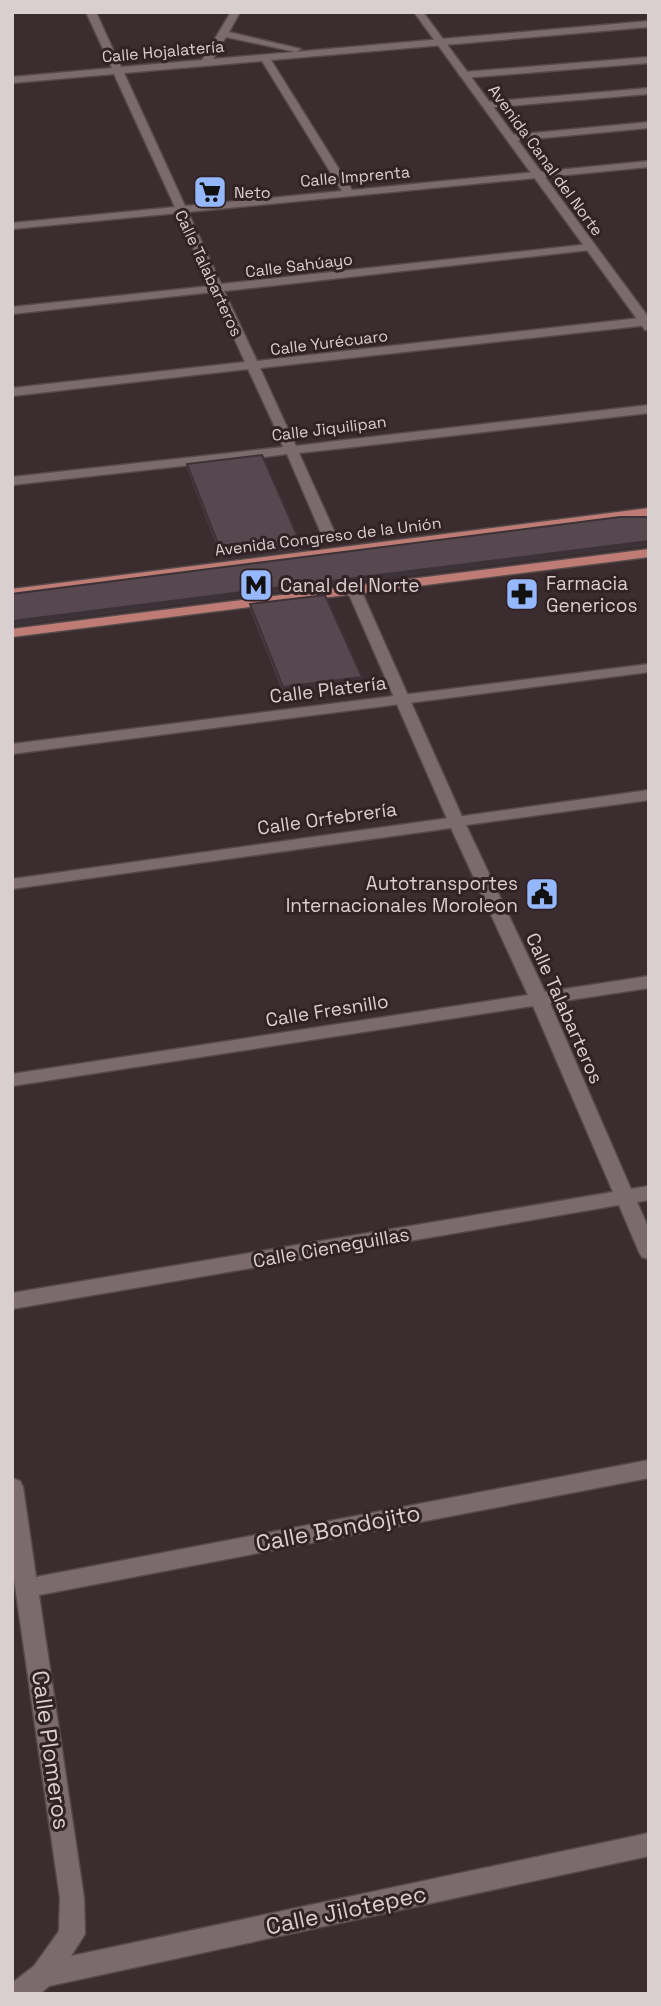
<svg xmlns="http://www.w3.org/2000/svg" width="661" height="2006" viewBox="0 0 661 2006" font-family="'Space Grotesk',sans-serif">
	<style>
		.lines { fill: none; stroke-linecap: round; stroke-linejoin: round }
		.pedestrian-casing { stroke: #55494b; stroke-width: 3 }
		.minor-casing { stroke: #55494b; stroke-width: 3 }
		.secondary-casing { stroke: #55494b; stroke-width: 3 }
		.primary-casing { stroke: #55494b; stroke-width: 3 }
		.pedestrian { fill: #7c6b6d; fill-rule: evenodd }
		.minor { fill: #7c6b6d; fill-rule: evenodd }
		.secondary { fill: #7c6b6d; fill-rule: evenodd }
		.primary { fill: #be7c74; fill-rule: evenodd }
		.wall { fill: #4a3e43 }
		.shaded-wall { fill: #3c3237 }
		.building { fill: #56484e; stroke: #3c3237; stroke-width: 2 }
		.labels { text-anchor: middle; stroke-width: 6; stroke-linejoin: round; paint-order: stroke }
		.far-street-label { font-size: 16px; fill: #d9cfd1; stroke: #312325 }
		.far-poi-label { font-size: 16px; fill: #d9cfd1; stroke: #312325; text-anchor: start }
		.poi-label { font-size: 19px; fill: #d9cfd1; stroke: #312325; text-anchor: start }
		.street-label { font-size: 19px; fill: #d9cfd1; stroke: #312325 }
		.near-street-label { font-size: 23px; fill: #d9cfd1; stroke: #312325 }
	</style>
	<rect width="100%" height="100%" fill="#3b2d2f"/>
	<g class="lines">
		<defs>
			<path id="pedestrian" d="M280,421L286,425L296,446L336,441L342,445L336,449L299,453L335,533L333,536L328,537L321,533L287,454L239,460L233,456L239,452L283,447L274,425Z
				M354,586L361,590L464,821L462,824H450L448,821L347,590Z"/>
			<path id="minor" d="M86,12H96L121,67L202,60L231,12H240L229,32L301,49L296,52L226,37L213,59L649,21V27L271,60L352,190L649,161V167L188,212L221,284L590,244L596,247L590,250L224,291L257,361L649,317V325L260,368L286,425L280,429L274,425L248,369L12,396V388L245,362L213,292L12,314V307L210,286L178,213L12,229V223L175,207L114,74L12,83V77L112,68ZM262,61L342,191L185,206L124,73Z
				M649,57V63L464,78L459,75L464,72Z
				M649,88V94L486,108L481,105L486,102Z
				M649,122V128L511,141L506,138L511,135Z
				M649,405V413L336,449L330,445L336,441Z
				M239,452L245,456L244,459L12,485V477Z
				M649,664V672L12,754V744Z
				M649,790V800L466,825L545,992L649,976V988L550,1003L631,1189L649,1186V1200L637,1202L649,1229V1259L642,1257L639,1252L619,1205L12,1309V1293L613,1192L533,1006L12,1086V1074L528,995L451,828L12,889V879Z
				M649,1460V1478L39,1595L84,1898L85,1934L71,1956L649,1833V1856L49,1986L40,1994H12V1983L34,1966L59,1931L60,1898L12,1565V1478L20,1481L23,1487L36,1577Z"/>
			<path id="secondary" d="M414,12H423L649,318V330H645Z"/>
			<path id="primary" d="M649,508V516L12,597V589Z
				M649,549V557L12,637V629Z"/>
		</defs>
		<use href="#pedestrian" class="pedestrian-casing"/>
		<use href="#minor" class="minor-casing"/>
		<use href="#secondary" class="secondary-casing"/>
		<use href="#primary" class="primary-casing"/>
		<use href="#pedestrian" class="pedestrian"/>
		<use href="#minor" class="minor"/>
		<use href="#secondary" class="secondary"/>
		<use href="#primary" class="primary"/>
	</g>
	<path class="wall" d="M187,464L301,544V550L222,560L187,469Z
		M250,604L362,677V682L283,693L250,610Z"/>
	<path class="shaded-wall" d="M648,541V546L12,626V621Z
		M301,544V550L222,560V554Z
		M362,677V682L283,693V687Z"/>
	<path class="building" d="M262,455L301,544L222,554L187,464Z
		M620,517H649V541L12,621V594Z
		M325,595L362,677L283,687L250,604Z"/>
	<defs>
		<symbol id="supermarket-square" viewBox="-11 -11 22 22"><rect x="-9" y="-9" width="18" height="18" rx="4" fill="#95b7fd" stroke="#312325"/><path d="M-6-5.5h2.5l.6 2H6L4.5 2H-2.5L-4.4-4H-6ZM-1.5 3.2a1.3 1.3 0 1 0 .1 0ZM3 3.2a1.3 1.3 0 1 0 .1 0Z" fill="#111"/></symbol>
		<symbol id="metro-square" viewBox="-11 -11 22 22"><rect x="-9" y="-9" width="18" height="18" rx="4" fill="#95b7fd" stroke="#312325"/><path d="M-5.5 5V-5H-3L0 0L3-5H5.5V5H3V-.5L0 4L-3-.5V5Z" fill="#111"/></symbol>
		<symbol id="pharmacy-square" viewBox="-11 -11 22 22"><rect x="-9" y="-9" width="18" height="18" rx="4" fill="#95b7fd" stroke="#312325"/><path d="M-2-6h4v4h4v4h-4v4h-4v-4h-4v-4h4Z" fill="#111"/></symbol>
		<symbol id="civic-square" viewBox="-11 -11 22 22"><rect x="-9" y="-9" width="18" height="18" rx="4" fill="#95b7fd" stroke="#312325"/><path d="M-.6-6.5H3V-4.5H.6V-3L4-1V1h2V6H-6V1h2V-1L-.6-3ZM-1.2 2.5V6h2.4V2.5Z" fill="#111"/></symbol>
	</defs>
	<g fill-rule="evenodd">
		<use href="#supermarket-square" x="191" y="173" width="38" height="38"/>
		<use href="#metro-square" x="237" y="566" width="38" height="38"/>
		<use href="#pharmacy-square" x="503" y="575" width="38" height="38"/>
		<use href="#civic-square" x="523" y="875" width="38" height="38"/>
	</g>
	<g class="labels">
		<g class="far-street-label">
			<text transform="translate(163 51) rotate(-5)" y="6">Calle Hojalatería</text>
			<text transform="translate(546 160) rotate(54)" y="6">Avenida Canal del Norte</text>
			<text transform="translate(355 176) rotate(-5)" y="6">Calle Imprenta</text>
			<text transform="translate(299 265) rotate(-7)" y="6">Calle Sahúayo</text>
			<text transform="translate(209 273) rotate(65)" y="6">Calle Talabarteros</text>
			<text transform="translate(329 342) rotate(-7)" y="6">Calle Yurécuaro</text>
			<text transform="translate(329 428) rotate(-7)" y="6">Calle Jiquilipan</text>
			<text transform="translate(328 536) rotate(-7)" y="6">Avenida Congreso de la Unión</text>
		</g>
		<g class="far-poi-label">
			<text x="234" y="198">Neto</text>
		</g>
		<g class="poi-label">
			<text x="546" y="590">Farmacia<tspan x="546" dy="22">Genericos</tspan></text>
			<text x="280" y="592">Canal del Norte</text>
			<text x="518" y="890" text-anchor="end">Autotransportes<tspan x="518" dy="22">Internacionales Moroleon</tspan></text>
		</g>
		<g class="street-label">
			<text transform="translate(328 689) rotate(-7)" y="7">Calle Platería</text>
			<text transform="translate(327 818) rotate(-8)" y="7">Calle Orfebrería</text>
			<text transform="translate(565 1008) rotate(66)" y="7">Calle Talabarteros</text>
			<text transform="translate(327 1010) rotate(-9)" y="7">Calle Fresnillo</text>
			<text transform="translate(331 1247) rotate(-10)" y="7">Calle Cieneguillas</text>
		</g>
		<g class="near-street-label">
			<text transform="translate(338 1528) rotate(-11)" y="8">Calle Bondojito</text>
			<text transform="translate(51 1750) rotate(82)" y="8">Calle Plomeros</text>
			<text transform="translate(346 1910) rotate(-12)" y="8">Calle Jilotepec</text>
		</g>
	</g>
	<rect width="661" height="2006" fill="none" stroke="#d9cfd1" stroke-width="28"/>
</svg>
